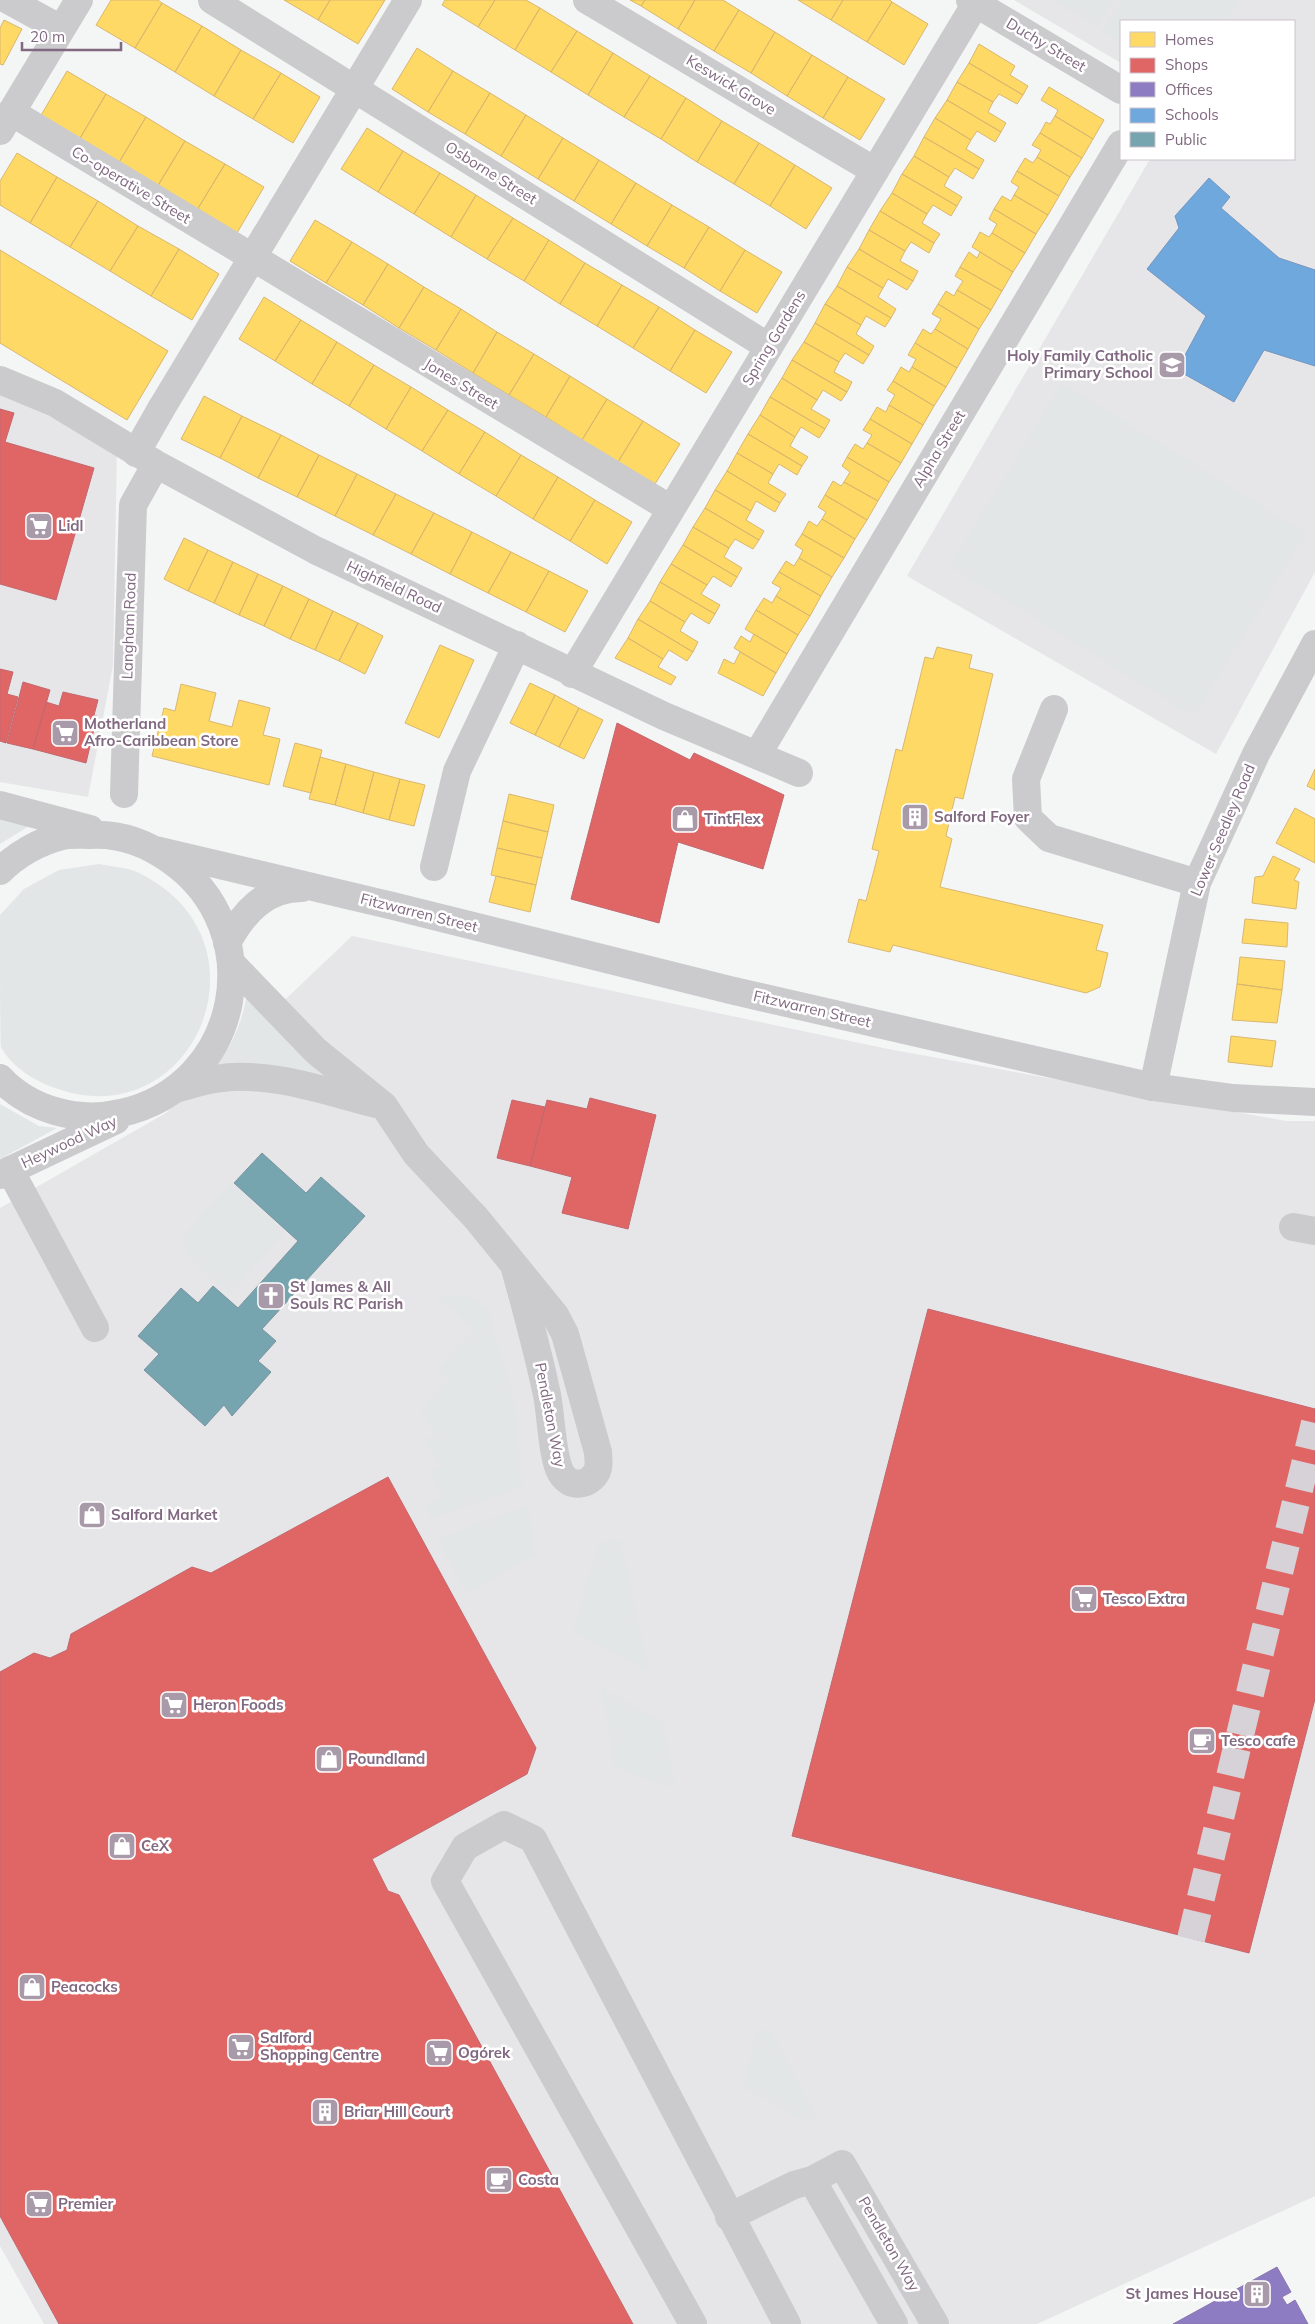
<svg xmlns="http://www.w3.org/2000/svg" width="1315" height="2324" viewBox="0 0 1315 2324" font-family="Mulish,sans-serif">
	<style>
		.built { fill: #e6e5e7 }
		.green { fill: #e2e6e6 }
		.homes { fill: #ffd966; stroke: #d9b76e }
		.shops { fill: #e06666; stroke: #c3676e }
		.offices { fill: #8e7cc3; stroke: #8a76af }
		.schools { fill: #6fa8dc; stroke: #7495c1 }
		.public { fill: #76a5af; stroke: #7993a1 }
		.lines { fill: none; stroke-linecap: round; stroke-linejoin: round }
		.minor-tunnel { stroke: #d7d2d8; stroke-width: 28; stroke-dasharray: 28 14; stroke-linecap: butt }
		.pedestrian { stroke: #cbcacc; stroke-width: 28 }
		.minor { stroke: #cbcacc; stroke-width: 28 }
		.tertiary { stroke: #cbcacc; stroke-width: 28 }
		.labels { text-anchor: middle; stroke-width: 5; stroke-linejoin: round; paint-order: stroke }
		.street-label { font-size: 15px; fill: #806981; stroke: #fff }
		.poi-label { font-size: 15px; font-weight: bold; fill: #806981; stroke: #fff; text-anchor: start }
	</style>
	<rect width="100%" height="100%" fill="#f4f5f5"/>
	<path class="built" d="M1014,0H1315V572L1216,754L907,576L1150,159H1294V21H1121V63Z
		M0,394L117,447L113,665L88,797L0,782Z
		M352,936L888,1049L1286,1121H1315V2196L1037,2324H44L0,2246V1208L166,1113Z"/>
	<path class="green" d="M1053,0H1114L1097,27Z
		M1121,0H1240L1227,21H1121V43L1102,31Z
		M1062,383L1306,533L1194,716L950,566Z
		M0,815L34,823L0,844Z
		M99,864C111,867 128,867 139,873C276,940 196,1133 61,1090C38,1083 13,1069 1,1047C0,1038 0,934 0,915L24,889L59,870Z
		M247,993L336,1072L328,1088C285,1069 267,1062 219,1063C234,1040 243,1020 247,993Z
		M0,1104L39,1126L57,1128L0,1159Z
		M232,1183L285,1232L229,1294L188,1257L182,1236Z
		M436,1295H468L487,1309L514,1400L522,1487L430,1518L426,1508L443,1495L430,1472L440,1466L425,1439L436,1434L421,1410L449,1380L438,1370L474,1329Z
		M528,1505L535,1554L467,1594L437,1539Z
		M620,1539L649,1672L573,1631L599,1543Z
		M602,1688L662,1721L676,1788L614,1767Z
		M769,2027L818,2121L805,2120L744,2088L755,2035Z"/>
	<path class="homes" d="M111,0H158L162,3L135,48L96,25Z
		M284,0H330L318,20Z
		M330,0H385L358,44L318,20Z
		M445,0H495L478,27L442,5Z
		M495,0H526L540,8L515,50L478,27Z
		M630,0H645L641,6Z
		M645,0H695L678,29L641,6Z
		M695,0H723L739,10L714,51L678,29Z
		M798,0H843L831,20Z
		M843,0H890L892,2L867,42L831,20Z
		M892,2L928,24L904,65L867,42Z
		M162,3L202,26L175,72L135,48Z
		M540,8L577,31L551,72L515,50Z
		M739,10L775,32L751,73L714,51Z
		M4,20L22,29L3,65L0,64V28Z
		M202,26L241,50L214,96L175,72Z
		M577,31L613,53L588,95L551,72Z
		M775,32L812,55L787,96L751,73Z
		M979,44L1015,66L1010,75L1028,86L1023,95L969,63Z
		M417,48L453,71L428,112L392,89Z
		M241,50L281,73L253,119L214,96Z
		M613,53L650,76L624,117L588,95Z
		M812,55L848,77L823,118L787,96Z
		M969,63L1023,95L1017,104L999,94L993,102L957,82Z
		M67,71L106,94L79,140L40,117Z
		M453,71L490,93L465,134L428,112Z
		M281,73L320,97L293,143L253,119Z
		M650,76L686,98L661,139L624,117Z
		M848,77L885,99L860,140L823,118Z
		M957,82L993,102L988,112L1006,123L1001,132L947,100Z
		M1049,87L1104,120L1093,139L1055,116L1058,110L1041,100Z
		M490,93L526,115L501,156L465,134Z
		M106,94L146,117L118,164L79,140Z
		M686,98L722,121L697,162L661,139Z
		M947,100L1001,132L995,142L977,131L971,140L935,118Z
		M526,115L563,138L538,179L501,156Z
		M1055,116L1093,139L1082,158L1040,133L1046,122L1050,124Z
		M146,117L185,141L157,187L118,164Z
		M935,118L971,140L966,149L984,160L979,169L924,137Z
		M722,121L759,143L734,184L697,162Z
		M367,128L403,151L378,192L341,169Z
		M1040,133L1082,158L1070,177L1037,157L1041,150L1032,145Z
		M924,137L979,169L973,179L955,168L949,177L914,156Z
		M563,138L599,160L574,201L538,179Z
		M185,141L225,164L197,210L157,187Z
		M759,143L795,165L770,206L734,184Z
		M403,151L440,173L414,214L378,192Z
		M17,153L57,177L30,223L0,205V181Z
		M914,156L949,177L944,186L962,197L957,206L902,174Z
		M1037,157L1070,177L1059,196L1017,171L1025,158L1033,163Z
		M599,160L636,183L611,224L574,201Z
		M225,164L264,187L237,233L197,210Z
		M795,165L832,188L806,229L770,206Z
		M1017,171L1059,196L1048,215L1014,195L1019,187L1011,182Z
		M440,173L476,195L451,237L414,214Z
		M902,174L957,206L951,216L933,205L927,214L892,193Z
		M57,177L98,201L70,247L30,223Z
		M636,183L672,205L647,246L611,224Z
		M892,193L927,214L922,223L940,234L934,243L880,211Z
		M476,195L513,218L487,259L451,237Z
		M1014,195L1048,215L1036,234L994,209L1002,196L1011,201Z
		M98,201L138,226L110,271L70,247Z
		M672,205L709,227L684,268L647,246Z
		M994,209L1036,234L1025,253L992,233L997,224L989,219Z
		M880,211L934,243L929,253L911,242L905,251L869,230Z
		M513,218L549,240L524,281L487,259Z
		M315,220L352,242L326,283L290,261Z
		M138,226L179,249L151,296L110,271Z
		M709,227L745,250L720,291L684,268Z
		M869,230L905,251L900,261L918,271L913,281L859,249Z
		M980,232L989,237L992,233L1025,253L1013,272L972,247Z
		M549,240L585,263L560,304L524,281Z
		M352,242L388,264L363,305L326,283Z
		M179,249L219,274L192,320L151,296Z
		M859,249L913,281L907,290L888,279L883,288L847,267Z
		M0,250L168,351L127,420L0,343Z
		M745,250L782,272L757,313L720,291Z
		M969,252L977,258L980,252L1013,272L1002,291L960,267Z
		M585,263L622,285L597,326L560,304Z
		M388,264L424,287L399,328L363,305Z
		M847,267L883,288L878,297L896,309L891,318L837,286Z
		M960,267L1002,291L991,310L957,290L963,281L955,276Z
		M622,285L659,307L633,348L597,326Z
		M837,286L891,318L885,327L866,316L861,325L825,304Z
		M424,287L461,309L436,350L399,328Z
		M957,290L991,310L979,329L938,304L946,291L954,296Z
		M264,297L301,320L275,361L239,339Z
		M825,304L861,325L856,334L874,346L869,355L815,323Z
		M938,304L979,329L968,349L935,329L941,319L932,314Z
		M659,307L695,330L670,371L633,348Z
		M461,309L497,332L473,373L436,350Z
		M301,320L337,342L312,384L275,361Z
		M815,323L869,355L863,364L845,353L839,362L804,342Z
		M923,329L931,334L935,329L968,349L957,368L915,343Z
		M695,330L732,352L706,393L670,371Z
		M497,332L534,354L509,395L473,373Z
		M337,342L374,365L349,406L312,384Z
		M804,342L839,362L834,372L852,382L847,392L792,360Z
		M915,343L957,368L946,387L912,367L916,359L908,355Z
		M534,354L570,376L546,417L509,395Z
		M792,360L847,392L841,401L823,390L817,400L782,378Z
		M374,365L411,387L386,429L349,406Z
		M901,367L909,372L912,367L946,387L934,406L893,381Z
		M570,376L607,399L582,440L546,417Z
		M782,378L817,400L811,409L830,420L825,429L770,397Z
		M893,381L934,406L923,425L889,405L895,395L887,390Z
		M411,387L448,410L422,451L386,429Z
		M204,396L242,416L220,458L181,439Z
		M770,397L825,429L819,438L801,427L795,437L760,415Z
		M607,399L643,421L618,462L582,440Z
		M889,405L923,425L912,444L870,419L877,407L886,412Z
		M448,410L485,432L459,474L422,451Z
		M760,415L795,437L790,446L808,457L802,466L748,434Z
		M242,416L281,435L258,478L220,458Z
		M870,419L912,444L901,463L867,443L872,435L863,430Z
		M643,421L680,444L655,484L618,462Z
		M485,432L521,455L496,496L459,474Z
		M748,434L802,466L797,475L779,464L773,474L737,453Z
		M281,435L319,455L297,497L258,478Z
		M867,443L901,463L889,482L847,457L855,444L863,449Z
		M737,453L773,474L768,483L786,494L780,503L727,471Z
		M319,455L357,474L335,516L297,497Z
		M521,455L558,477L533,519L496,496Z
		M847,457L889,482L878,501L844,482L850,472L842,466Z
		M727,471L780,503L775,512L756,501L751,511L715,490Z
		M357,474L396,494L373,535L335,516Z
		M558,477L595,500L570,541L533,519Z
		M833,481L841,486L844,482L878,501L867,520L825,495Z
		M715,490L751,511L746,520L764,531L759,540L705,508Z
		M396,494L434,513L411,554L373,535Z
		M825,495L867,520L855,539L822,519L826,512L818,507Z
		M595,500L632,522L607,564L570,541Z
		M705,508L759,540L753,549L735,539L729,548L693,527Z
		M434,513L472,532L450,574L411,554Z
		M822,519L855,539L844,558L802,534L809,521L817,526Z
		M693,527L729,548L724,557L742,568L737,577L683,545Z
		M472,532L511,552L488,593L450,574Z
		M802,534L844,558L832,577L799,558L803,550L795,545Z
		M184,538L208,550L188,591L164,579Z
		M683,545L737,577L731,587L713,576L707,585L671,564Z
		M208,550L233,562L214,603L188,591Z
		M511,552L549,571L526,612L488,593Z
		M799,558L832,577L821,596L779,572L786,561L794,566Z
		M233,562L258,574L239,615L214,603Z
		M671,564L707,585L701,594L720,605L715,614L660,582Z
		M549,571L588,591L565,632L526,612Z
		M779,572L821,596L810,616L776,596L781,588L772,583Z
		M258,574L283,586L264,626L239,615Z
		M660,582L715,614L709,624L691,613L685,622L650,601Z
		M283,586L309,599L290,639L264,626Z
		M776,596L810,616L798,635L756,610L764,598L772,603Z
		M309,599L333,611L315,650L290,639Z
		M650,601L685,622L680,631L698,642L693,652L638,619Z
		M756,610L798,635L787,654L745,629Z
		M333,611L358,623L339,661L315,650Z
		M638,619L693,652L687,661L669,650L663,659L628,638Z
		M358,623L383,636L365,674L339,661Z
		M754,634L787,654L776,673L734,648L741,636L750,642Z
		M628,638L663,659L658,667L676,677L671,685L615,658Z
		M440,645L474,660L439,738L405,723Z
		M937,647L972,655L969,668L993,674L963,799L955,797L946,836L952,839L940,887L1103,925L1096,950L1108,953L1100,987L1086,993L893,945L890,952L848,942L859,899L866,901L879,851L872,849L896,749L902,751L925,657L933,659Z
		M740,652L776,673L763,696L718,673L724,659L734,664Z
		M530,683L555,695L535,735L510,723Z
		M181,684L216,693L209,721L232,727L239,700L270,708L263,735L280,739L269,785L152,756L164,708L175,711Z
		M555,695L579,708L559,747L535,735Z
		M579,708L603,720L584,759L559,747Z
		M295,743L322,750L311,793L283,786Z
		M320,757L346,764L335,805L309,799Z
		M346,764L374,772L363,813L335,805Z
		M1315,769V790L1307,786Z
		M374,772L400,779L389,820L363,813Z
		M400,779L425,785L414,826L389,820Z
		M509,794L554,805L548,832L503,821Z
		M1295,808L1315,819V863L1276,843Z
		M503,821L548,832L542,858L497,848Z
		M497,848L542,858L536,885L491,875Z
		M1273,856L1300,869L1294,880L1299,882L1296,909L1252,903L1255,877L1263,876Z
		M496,876L536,885L530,912L489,902Z
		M1245,919L1288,923L1287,947L1242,943Z
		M1240,957L1285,961L1282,990L1237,984Z
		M1237,984L1282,990L1277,1023L1232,1020Z
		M1231,1036L1276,1041L1272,1067L1228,1062Z
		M290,1933L455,2239L359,2291L194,1985Z
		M182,2098L253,2210L188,2251L117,2138Z"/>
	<path class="shops" d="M0,409L14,413L5,442L94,468L56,600L0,584Z
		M0,669L13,672L7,694L18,697L6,743L0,741Z
		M23,682L50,690L33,749L7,743Z
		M63,692L98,700L94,715L97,716L86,763L33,749L46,702L59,706Z
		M617,723L690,760L694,753L784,795L763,869L678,842L659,923L571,899Z
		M590,1098L656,1115L628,1229L562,1213L572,1177L530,1166L547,1100L587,1109Z
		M512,1100L545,1107L530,1166L497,1158Z
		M928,1309L1315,1409V1699L1249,1953L792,1836Z
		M388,1477L536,1748L527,1774L372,1859L388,1891L399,1895L633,2324H59L0,2216V1672L34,1653L50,1658L67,1650L71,1634L192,1567L211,1573Z"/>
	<path class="offices" d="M1277,2267L1291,2292L1282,2297L1287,2305L1295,2300L1308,2324H1173Z"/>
	<path class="schools" d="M1209,178L1230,197L1221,208L1279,258L1315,270V366L1264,350L1234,402L1177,370L1206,316L1147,269L1179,228L1175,216Z"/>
	<path class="public" d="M262,1153L306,1193L321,1177L365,1216L262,1329L276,1341L258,1361L271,1372L232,1416L224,1405L205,1426L144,1370L159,1354L138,1336L181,1288L198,1303L213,1286L238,1308L298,1241L234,1183Z"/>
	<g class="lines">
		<path class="minor-tunnel" d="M1191,1939L1315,1423"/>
		<path class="pedestrian" d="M161,409L408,0"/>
		<path class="minor" d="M8,0L61,29
			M212,0L769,347
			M587,0L875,171
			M970,0L1121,90
			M11,112L671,509
			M0,131L79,0
			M0,380L55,403L156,464L315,550L664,716L799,773
			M136,453L161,409
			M572,674L976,3
			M1054,709L1026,779L1028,818L1049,838L1197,883
			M757,755L1121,144
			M124,794L133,505L156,464
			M434,867L457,771L517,645
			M231,963L316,1051L384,1106L416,1154L476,1218L555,1315L565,1334L598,1452C598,1458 600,1465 597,1471C590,1486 570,1489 561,1473C552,1458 551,1414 547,1395C538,1351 526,1308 514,1265
			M1153,1087L1197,883L1256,754L1315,644
			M178,1088C190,1085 203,1081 215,1079C268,1070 325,1091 376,1104
			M10,1170L95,1328
			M1293,1227L1315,1231
			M729,2217L794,2185L812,2180
			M693,2324L445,1881L465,1847L504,1825L533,1839L787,2324
			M894,2324L812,2180L842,2164L935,2324"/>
		<path class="tertiary" d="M0,805L90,829
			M156,850L393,906L730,990L1153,1087L1233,1098L1315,1102
			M0,871C16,855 40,841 62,836C70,834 80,835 89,835C119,833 145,842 170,860C271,930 242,1086 121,1113C78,1123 30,1110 0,1078
			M227,943C244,912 265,888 302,888
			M0,1175L116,1120"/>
	</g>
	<defs>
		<symbol id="school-square" viewBox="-11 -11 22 22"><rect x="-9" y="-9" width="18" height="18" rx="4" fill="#a99aaa" stroke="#fff"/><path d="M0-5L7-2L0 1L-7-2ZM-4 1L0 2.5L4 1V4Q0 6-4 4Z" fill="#fff"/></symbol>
		<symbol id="supermarket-square" viewBox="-11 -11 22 22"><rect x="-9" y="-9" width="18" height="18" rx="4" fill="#a99aaa" stroke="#fff"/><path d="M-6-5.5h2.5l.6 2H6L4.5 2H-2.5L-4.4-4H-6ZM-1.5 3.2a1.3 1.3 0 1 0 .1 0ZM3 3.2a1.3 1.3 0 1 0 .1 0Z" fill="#fff"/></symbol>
		<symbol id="building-square" viewBox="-11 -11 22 22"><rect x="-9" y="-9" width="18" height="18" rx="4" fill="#a99aaa" stroke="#fff"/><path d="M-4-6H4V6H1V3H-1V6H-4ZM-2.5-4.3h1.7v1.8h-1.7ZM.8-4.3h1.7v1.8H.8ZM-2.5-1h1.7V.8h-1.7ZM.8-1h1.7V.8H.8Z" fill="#fff"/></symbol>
		<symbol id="shop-square" viewBox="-11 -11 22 22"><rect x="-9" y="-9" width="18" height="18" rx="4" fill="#a99aaa" stroke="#fff"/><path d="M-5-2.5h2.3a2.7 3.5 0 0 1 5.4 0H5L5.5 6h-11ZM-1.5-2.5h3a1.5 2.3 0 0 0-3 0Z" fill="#fff"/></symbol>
		<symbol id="church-square" viewBox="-11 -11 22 22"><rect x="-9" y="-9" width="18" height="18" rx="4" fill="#a99aaa" stroke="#fff"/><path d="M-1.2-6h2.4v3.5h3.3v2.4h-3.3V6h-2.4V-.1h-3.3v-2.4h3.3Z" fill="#fff"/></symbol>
		<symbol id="cafe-square" viewBox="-11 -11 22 22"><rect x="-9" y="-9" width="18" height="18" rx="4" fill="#a99aaa" stroke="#fff"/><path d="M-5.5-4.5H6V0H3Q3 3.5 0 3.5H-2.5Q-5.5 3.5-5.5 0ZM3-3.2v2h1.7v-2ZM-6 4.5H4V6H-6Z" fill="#fff"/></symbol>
	</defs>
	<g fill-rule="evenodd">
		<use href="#school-square" x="1156" y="349" width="32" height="32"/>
		<use href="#supermarket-square" x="23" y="510" width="32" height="32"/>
		<use href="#supermarket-square" x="49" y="717" width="32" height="32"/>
		<use href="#building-square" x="899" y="801" width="32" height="32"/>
		<use href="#shop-square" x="669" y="803" width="32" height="32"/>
		<use href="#church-square" x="255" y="1280" width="32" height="32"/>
		<use href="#shop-square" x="76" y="1499" width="32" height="32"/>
		<use href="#supermarket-square" x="1068" y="1583" width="32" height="32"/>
		<use href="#supermarket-square" x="158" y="1689" width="32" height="32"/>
		<use href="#cafe-square" x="1186" y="1725" width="32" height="32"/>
		<use href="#shop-square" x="313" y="1743" width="32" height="32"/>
		<use href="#shop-square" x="106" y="1830" width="32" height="32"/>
		<use href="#shop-square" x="16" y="1971" width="32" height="32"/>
		<use href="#supermarket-square" x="225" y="2031" width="32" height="32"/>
		<use href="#supermarket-square" x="423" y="2037" width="32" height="32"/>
		<use href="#building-square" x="309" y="2096" width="32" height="32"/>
		<use href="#cafe-square" x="483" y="2164" width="32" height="32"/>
		<use href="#supermarket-square" x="23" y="2188" width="32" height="32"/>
		<use href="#building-square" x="1241" y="2278" width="32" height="32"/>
	</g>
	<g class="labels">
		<g class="street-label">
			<text transform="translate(1046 45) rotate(31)" y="5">Duchy Street</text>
			<text transform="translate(731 85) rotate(31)" y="5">Keswick Grove</text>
			<text transform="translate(491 173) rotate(32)" y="5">Osborne Street</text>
			<text transform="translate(131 185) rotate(31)" y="5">Co-operative Street</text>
			<text transform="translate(774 338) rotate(-59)" y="5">Spring Gardens</text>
			<text transform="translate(461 384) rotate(31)" y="5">Jones Street</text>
			<text transform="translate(939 449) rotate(-59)" y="5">Alpha Street</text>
			<text transform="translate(394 587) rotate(25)" y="5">Highfield Road</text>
			<text transform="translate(129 626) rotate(-88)" y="5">Langham Road</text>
			<text transform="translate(1223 830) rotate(-67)" y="5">Lower Seedley Road</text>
			<text transform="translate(419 913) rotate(14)" y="5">Fitzwarren Street</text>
			<text transform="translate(812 1009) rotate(13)" y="5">Fitzwarren Street</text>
			<text transform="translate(69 1142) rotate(-25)" y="5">Heywood Way</text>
			<text transform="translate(550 1415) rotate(79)" y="5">Pendleton Way</text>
			<text transform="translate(889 2244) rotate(60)" y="5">Pendleton Way</text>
		</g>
		<g class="poi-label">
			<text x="1153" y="361" text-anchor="end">Holy Family Catholic<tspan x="1153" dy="17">Primary School</tspan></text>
			<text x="58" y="531">Lidl</text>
			<text x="84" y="729">Motherland<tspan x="84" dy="17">Afro-Caribbean Store</tspan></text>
			<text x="934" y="822">Salford Foyer</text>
			<text x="704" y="824">TintFlex</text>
			<text x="290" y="1292">St James &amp; All<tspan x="290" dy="17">Souls RC Parish</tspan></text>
			<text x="111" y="1520">Salford Market</text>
			<text x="1103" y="1604">Tesco Extra</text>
			<text x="193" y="1710">Heron Foods</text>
			<text x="1221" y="1746">Tesco cafe</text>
			<text x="348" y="1764">Poundland</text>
			<text x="141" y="1851">CeX</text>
			<text x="51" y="1992">Peacocks</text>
			<text x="260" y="2043">Salford<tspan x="260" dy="17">Shopping Centre</tspan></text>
			<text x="458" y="2058">Ogórek</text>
			<text x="344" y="2117">Briar Hill Court</text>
			<text x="518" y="2185">Costa</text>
			<text x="58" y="2209">Premier</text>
			<text x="1238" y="2299" text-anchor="end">St James House</text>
		</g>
	</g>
	<rect x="1120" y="20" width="175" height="140" fill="#ffffff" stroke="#ccc3cd"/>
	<rect x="1130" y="32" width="25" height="15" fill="#ffd966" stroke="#ccc3cd"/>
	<text x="1165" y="45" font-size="15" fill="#806981">Homes</text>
	<rect x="1130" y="58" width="25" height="15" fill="#e06666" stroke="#ccc3cd"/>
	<text x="1165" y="70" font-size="15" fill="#806981">Shops</text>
	<rect x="1130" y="82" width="25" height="15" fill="#8e7cc3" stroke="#ccc3cd"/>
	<text x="1165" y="95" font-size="15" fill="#806981">Offices</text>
	<rect x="1130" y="108" width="25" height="15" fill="#6fa8dc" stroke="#ccc3cd"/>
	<text x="1165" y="120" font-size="15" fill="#806981">Schools</text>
	<rect x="1130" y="132" width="25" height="15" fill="#76a5af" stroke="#ccc3cd"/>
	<text x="1165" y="145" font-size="15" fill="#806981">Public</text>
	<path d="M22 42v8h99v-8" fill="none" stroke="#806981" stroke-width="2.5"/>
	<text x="30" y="42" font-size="15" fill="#806981" stroke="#ffffff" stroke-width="4" paint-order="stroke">20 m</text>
</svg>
